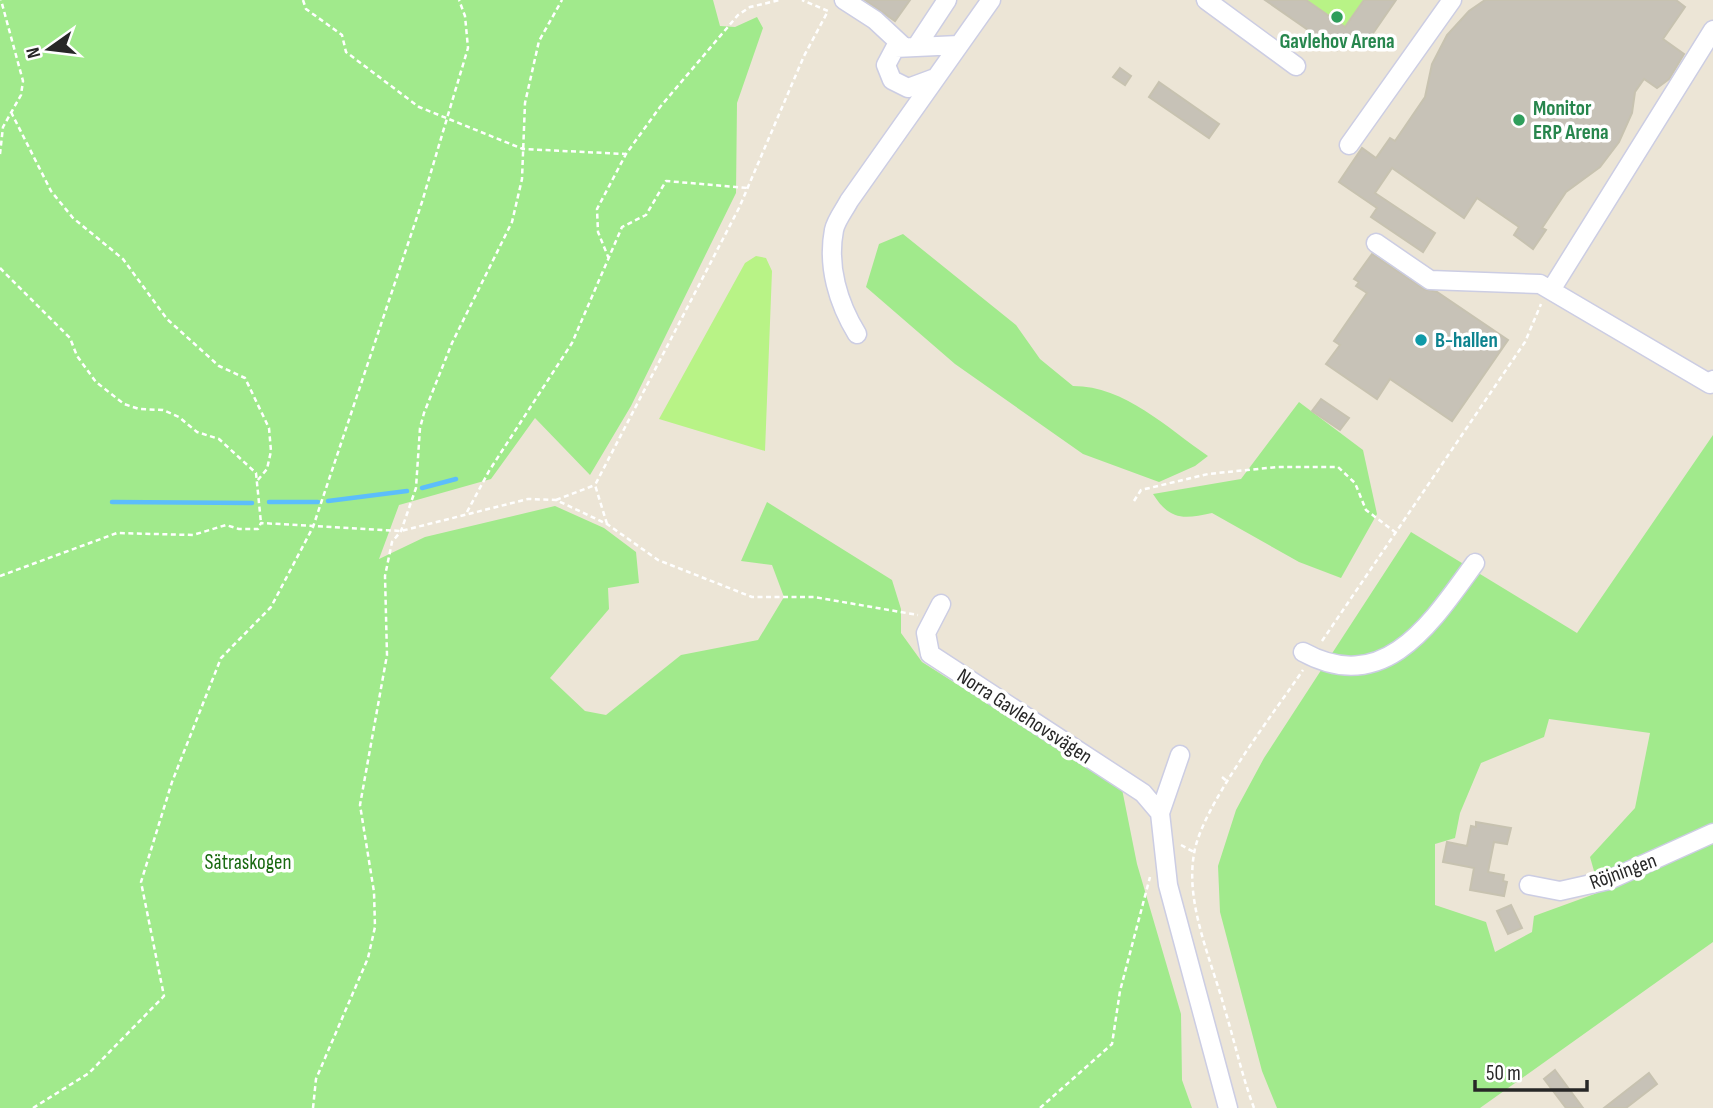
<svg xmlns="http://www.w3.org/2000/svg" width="1713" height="1108" viewBox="0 0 1713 1108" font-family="'Sofia Sans Condensed',sans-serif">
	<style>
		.green { fill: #a1ea8c; fill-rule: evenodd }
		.pitch { fill: #b8f386 }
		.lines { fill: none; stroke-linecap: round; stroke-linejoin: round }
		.stream { stroke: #5cbefb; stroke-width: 4.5 }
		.building { fill: #c7c2b7; stroke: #c7c2b0; stroke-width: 2 }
		.minor-casing { stroke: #cccde3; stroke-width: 21 }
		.path { stroke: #fff; stroke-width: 2.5; stroke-dasharray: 5 3.5; stroke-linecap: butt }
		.minor { stroke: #fff; stroke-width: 18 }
		.leisure-dot { fill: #2e9e5b; stroke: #fff; stroke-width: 2.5 }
		.culture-dot { fill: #0f9aa8; stroke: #fff; stroke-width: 2.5 }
		.labels { text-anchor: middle; stroke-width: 7; stroke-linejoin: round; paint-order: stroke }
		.leisure-label { font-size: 21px; font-weight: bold; fill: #27864d; stroke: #fff }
		.culture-label { font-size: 21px; font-weight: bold; fill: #0d838f; stroke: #fff; text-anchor: start }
		.street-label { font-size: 21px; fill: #272727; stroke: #fff }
		.park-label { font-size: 21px; fill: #196a11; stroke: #fff }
	</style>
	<rect width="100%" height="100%" fill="#ece5d6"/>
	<path class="green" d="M0,0H713L720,26L735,27L757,17L763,28L737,103L736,193L631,406L590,475L535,418L491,479L399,505L379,559L425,537L555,506L604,528L636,552L639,583L608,588L609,609L550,678L585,711L606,715L681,655L758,640L784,597L772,565L741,561L767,502L892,580L901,609V633L922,662L1122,789L1137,864L1181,1014L1182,1080L1192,1108H0Z
		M903,234L1016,325L1040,359L1073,386C1125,386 1167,428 1208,456L1195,466L1159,482L1083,454L955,364L866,287L879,244Z
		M1299,402L1363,450L1377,514L1341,578L1299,562L1212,513C1184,519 1170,521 1153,494L1241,479Z
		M1713,435V942L1480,1108H1277L1262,1071L1220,912L1218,866L1236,810L1264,758L1411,532L1577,633ZM1549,719L1650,733L1635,808L1590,857L1600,892L1534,916L1532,932L1495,952L1486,922L1435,905V844L1455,838L1460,813L1481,763L1544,737Z"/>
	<path class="pitch" d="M1265,0H1396L1365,45L1348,34L1337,50Z
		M756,256L766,258L772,271L765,451L659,419L745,263Z"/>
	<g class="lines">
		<path class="stream" d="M422,488L456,479
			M328,501L407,491
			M112,502L252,503
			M269,502H318"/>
	</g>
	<path class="building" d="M865,0H910L895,21Z
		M1265,0H1306L1345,27L1364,0H1396L1365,45L1348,34L1337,50Z
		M1485,0H1676L1685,7L1663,39L1684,54L1669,79L1657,88L1644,79L1635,92L1632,113L1619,142L1600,167L1566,192L1542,228L1546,230L1533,249L1514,235L1519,227L1477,198L1464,218L1392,168L1375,193L1435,233L1423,252L1371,217L1377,208L1339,182L1362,148L1376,158L1390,138L1395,141L1425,97L1432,64L1447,35L1469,11Z
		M1120,68L1131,76L1125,85L1113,77Z
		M1159,82L1219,124L1209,138L1149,97Z
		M1372,254L1424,289L1437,292L1508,340L1452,421L1390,379L1377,399L1326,364L1340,345L1334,341L1367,293L1356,286L1359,282L1354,279Z
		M1321,399L1349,418L1340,430L1312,411Z
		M1476,822L1511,828L1507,844L1494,842L1488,872L1504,875L1503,881L1507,882L1504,896L1470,890L1474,868L1443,862L1447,842L1467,846L1471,826L1476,827Z
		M1511,905L1522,928L1508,934L1497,911Z
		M1555,1070L1583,1108H1566L1544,1079Z
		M1649,1073L1657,1084L1626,1108H1604Z"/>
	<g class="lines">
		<defs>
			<path id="minor" d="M844,0L875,20L904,47
				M1206,0L1296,66
				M916,47L959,45
				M935,78L908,88L892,80L886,65L895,48L916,47L947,0
				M1349,145L1452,0
				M1376,243L1430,280L1540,284L1710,384L1713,380
				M1551,290L1713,30
				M857,334C838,303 827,266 834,230C836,220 845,209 849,201L991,0
				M941,604L926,633L930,654L1143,793L1160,813L1168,885L1228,1108
				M1303,652C1385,697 1432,622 1475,563
				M1160,813L1180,755
				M1529,885L1560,891L1609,880L1713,833"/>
		</defs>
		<use href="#minor" class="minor-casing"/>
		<path class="path" d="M303,0L306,9L342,35L346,52L419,107L523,149L626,154
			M11,112L51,191L73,218L123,259L167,319L219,366L245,378L269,428L271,451L267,469L257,481
			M0,154L3,127L21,95L23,81L1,0
			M609,259L598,232L597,209L626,154L660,107L738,15L750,7L780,0
			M0,268L70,338L77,356L96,382L124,404L139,409L163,410L179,417L197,432L219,439L256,473L261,523
			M556,500L595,485
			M1134,501L1141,490L1208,474L1277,467H1338L1355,483L1366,510L1395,532
			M467,512L489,471L572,343L622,227L646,215L666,181L748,188
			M607,524L595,485L739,208L804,56L828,11L802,0
			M0,576L117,533L193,535L226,525L239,529H258L261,523L401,531L528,499L556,500L607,524L658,560L752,597H814L918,615
			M1322,641L1525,342L1541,304
			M1222,777L1228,782
			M1181,845L1194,852
			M33,1108L89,1073L164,996L141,882L172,782L221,658L271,607L313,527L422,202L468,48L465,16L459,0
			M313,1108L316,1079L368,958L375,927L374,892L360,805L387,655L385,576L392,542L401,531L416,488L420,428L424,413L452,343L512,222L522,179L525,103L539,41L562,0
			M1040,1108L1112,1044L1120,991L1150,877
			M1254,1108C1242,1076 1235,1043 1225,1010C1212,962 1185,904 1194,854C1201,807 1274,713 1303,670"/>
		<use href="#minor" class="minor"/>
	</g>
	<g class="leisure-dot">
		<circle cx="1337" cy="17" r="7"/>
		<circle cx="1519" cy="120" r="7"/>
	</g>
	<circle class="culture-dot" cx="1421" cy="340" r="7"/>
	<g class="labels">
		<g class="leisure-label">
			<text x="1337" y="48">Gavlehov Arena</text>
			<text x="1533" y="115" text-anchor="start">Monitor<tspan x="1533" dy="24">ERP Arena</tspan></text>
		</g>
		<g class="culture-label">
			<text x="1435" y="347">B-hallen</text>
		</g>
		<g class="street-label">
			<text transform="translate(1025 716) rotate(33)" y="7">Norra Gavlehovsvägen</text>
			<text transform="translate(1623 871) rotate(-20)" y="7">Röjningen</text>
		</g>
		<g class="park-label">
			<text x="248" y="869">Sätraskogen</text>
		</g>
	</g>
	<g transform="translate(49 49) rotate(256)" stroke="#ffffff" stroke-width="5" paint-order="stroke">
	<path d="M0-5L12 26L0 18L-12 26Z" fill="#272727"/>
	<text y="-10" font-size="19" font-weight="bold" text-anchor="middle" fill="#272727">N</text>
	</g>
	<path d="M1475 1080v10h112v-10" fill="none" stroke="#272727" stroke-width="3.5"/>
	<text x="1486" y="1080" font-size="21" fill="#272727" stroke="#ffffff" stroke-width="5" paint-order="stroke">50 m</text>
</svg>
